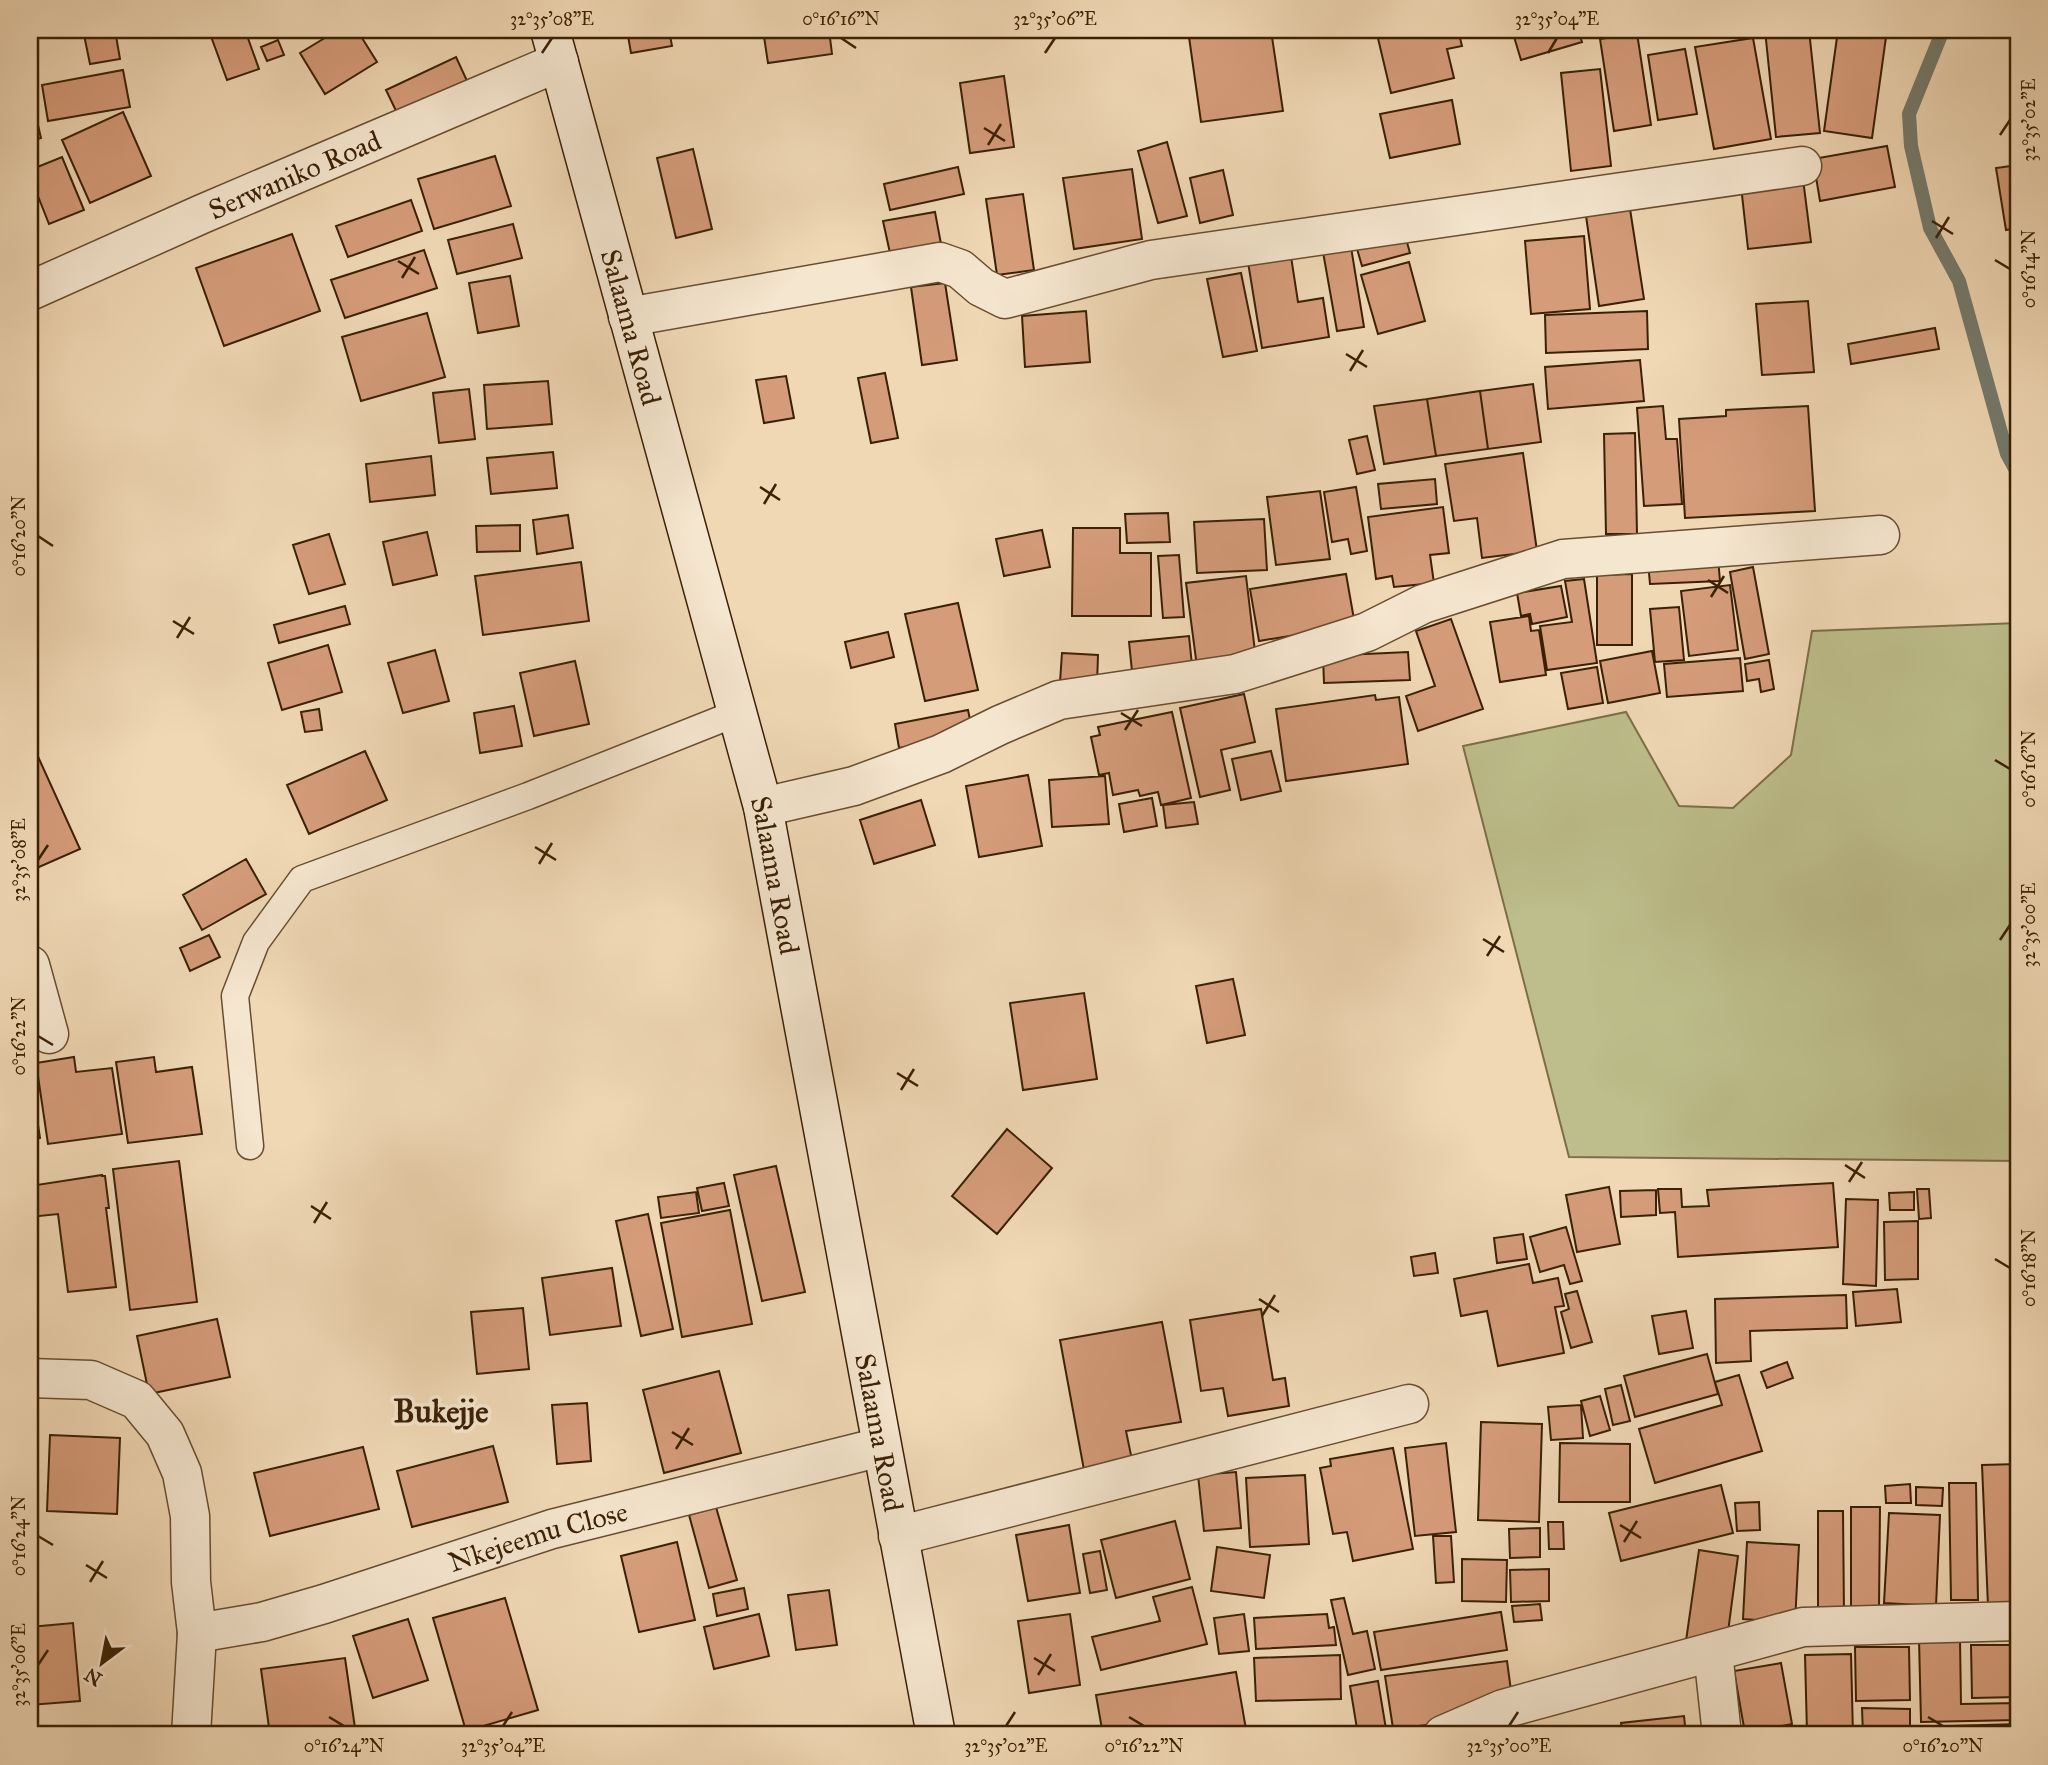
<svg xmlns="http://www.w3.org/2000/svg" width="2048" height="1765" viewBox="0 0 2048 1765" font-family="'IM FELL Great Primer',serif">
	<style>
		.green { fill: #bdbe8b; stroke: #7c6f48; stroke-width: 2 }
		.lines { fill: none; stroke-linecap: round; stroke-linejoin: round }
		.stream { stroke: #757b6e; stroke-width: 14 }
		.building { fill: #d59c7a; stroke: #3b2004; stroke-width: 2 }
		.lane-casing { stroke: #684e30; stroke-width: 29 }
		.street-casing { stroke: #684e30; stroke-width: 41 }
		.secondary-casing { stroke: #3b2004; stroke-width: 41 }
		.lane { stroke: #f5e6cf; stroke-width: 26 }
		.street { stroke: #f5e6cf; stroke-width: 38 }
		.secondary { stroke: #f5e6cf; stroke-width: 38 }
		.ticks { fill: none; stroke: #3b2004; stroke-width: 2.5 }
		.labels { text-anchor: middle; stroke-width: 7; stroke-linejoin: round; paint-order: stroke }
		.street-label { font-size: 28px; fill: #3b2004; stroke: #f5e6cf }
		.quarter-label { font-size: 32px; font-weight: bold; fill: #3b2004; stroke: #f5e6cf }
		.neatline { fill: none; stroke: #3b2004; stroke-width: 2.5 }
		.ticks-label { font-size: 18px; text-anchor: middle; fill: #3b2004 }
	</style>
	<rect width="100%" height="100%" fill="#f0d8b5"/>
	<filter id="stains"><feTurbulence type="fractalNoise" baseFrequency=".00286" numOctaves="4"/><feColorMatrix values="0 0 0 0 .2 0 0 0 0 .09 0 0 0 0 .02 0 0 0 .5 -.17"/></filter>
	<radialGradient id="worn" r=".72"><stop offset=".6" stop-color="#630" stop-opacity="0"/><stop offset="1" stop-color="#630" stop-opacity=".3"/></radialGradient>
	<path class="green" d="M2018,623V1161L1569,1157L1463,746L1626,712L1679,806L1733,808L1791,755L1812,631Z"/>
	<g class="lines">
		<path class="stream" d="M1943,30L1909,114L1911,146L1930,228L1959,281L2007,454L2018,474"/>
	</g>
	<path class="building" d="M83,30H115L120,59L90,64Z
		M213,30H245L259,69L227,80L209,31Z
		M338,30H357L377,62L325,94L300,53Z
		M627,30H669L672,46L631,53Z
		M763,30H829L832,54L768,63Z
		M1188,30H1271L1283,111L1201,122Z
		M1376,30H1458L1462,46L1447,49L1454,78L1391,93Z
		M1512,30H1578L1582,42L1521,60Z
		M1765,30H1809L1820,133L1776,137Z
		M1838,30H1887L1872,138L1824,131Z
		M1637,33L1651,125L1614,131L1600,39Z
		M1753,38L1771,139L1714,149L1695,47Z
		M278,40L284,55L267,61L261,47Z
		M1685,49L1697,114L1658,120L1648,55Z
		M456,57L468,83L398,115L386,90Z
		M1600,69L1611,166L1571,171L1561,73Z
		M123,70L130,107L48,121L42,85Z
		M1004,76L1014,147L970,153L960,83Z
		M30,99H32L41,138L30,141Z
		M1452,100L1460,144L1390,158L1380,114Z
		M123,112L151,176L90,203L62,140Z
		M1167,142L1187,216L1158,223L1138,151Z
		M1887,146L1895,187L1820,201L1813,159Z
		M693,149L712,229L676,238L657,158Z
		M495,156L511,206L434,229L418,179Z
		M62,157L84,210L49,224L30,176V170Z
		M2018,165V228L2006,230L1996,168Z
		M958,167L964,194L890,210L884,184Z
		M1132,169L1142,239L1074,249L1063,178Z
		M1223,170L1233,215L1200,223L1190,178Z
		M1803,179L1811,242L1748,249L1741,186Z
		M1023,194L1034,270L997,275L986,199Z
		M1628,196L1644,299L1599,306L1584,202Z
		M411,200L422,231L348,257L336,226Z
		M935,212L941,244L890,253L883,221Z
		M513,224L522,258L457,274L448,240Z
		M1403,228L1410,253L1362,266L1355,242Z
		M292,234L320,311L224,346L196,268Z
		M1584,236L1590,309L1531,314L1525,241Z
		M1351,247L1364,327L1337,331L1323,252Z
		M424,250L437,288L345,318L331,280Z
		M1290,250L1298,302L1323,298L1329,337L1262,348L1247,256Z
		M1409,262L1425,321L1378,334L1361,275Z
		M1241,273L1257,351L1223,357L1207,279Z
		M510,276L519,326L478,333L469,283Z
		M945,283L957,360L922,365L911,287Z
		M1808,301L1814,372L1762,375L1756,304Z
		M1086,311L1090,362L1025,367L1022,316Z
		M1647,311L1648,349L1546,353L1545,315Z
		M427,313L445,377L361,401L342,337Z
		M1935,328L1939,349L1851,364L1848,344Z
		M1640,360L1644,401L1548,409L1545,367Z
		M885,373L898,438L871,443L858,378Z
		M786,376L794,418L764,423L756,380Z
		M548,381L552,424L487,429L484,385Z
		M1533,384L1541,442L1488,449L1480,391Z
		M469,389L475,439L439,443L433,393Z
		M1480,391L1488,449L1436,456L1427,399Z
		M1427,399L1436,456L1384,464L1374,406Z
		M1663,406L1666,439H1677L1682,504L1644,506L1637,408Z
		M1808,406L1815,511L1685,518L1679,419L1726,416V410Z
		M1635,433L1637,534H1606L1604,434Z
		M1367,436L1375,470L1357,474L1349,440Z
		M553,452L557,488L491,494L487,458Z
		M1523,453L1537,551L1482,558L1477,518L1454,521L1445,464Z
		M431,456L435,495L370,502L366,464Z
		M1435,479L1437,504L1381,509L1378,484Z
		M1356,487L1367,551L1351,554L1348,539L1332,542L1324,492Z
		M1320,491L1330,559L1276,565L1267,497Z
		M1443,507L1449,553L1430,555L1434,583L1394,587L1392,576L1376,579L1368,517Z
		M1168,513L1170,542L1127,543L1125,514Z
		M568,515L573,548L537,554L533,520Z
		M1264,519L1267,570L1197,573L1194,522Z
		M520,525V551L477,552L476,526Z
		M1073,528H1120V553H1151V616H1072Z
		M1042,530L1050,567L1004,576L996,539Z
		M427,532L437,575L393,585L383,542Z
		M329,534L345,584L309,594L293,545Z
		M1179,555L1184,617L1163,618L1158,556Z
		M1718,558L1720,581L1650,584L1648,562Z
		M581,562L589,621L483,635L475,576Z
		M1753,567L1769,654L1745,659L1730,572Z
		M1346,574L1355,625L1259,641L1250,589Z
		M1632,574V645H1597V575Z
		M1246,576L1256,660L1197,667L1186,583Z
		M1584,579L1597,663L1547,670L1540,626L1572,622L1565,581Z
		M1730,585L1738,650L1689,656L1681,591Z
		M1561,586L1567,617L1532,624L1530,614L1521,616L1517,593Z
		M958,603L978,690L925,701L905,614Z
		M345,606L350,624L279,643L274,625Z
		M1679,607L1684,660L1655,662L1650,609Z
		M1529,616L1531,631L1539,630L1546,675L1500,682L1490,622Z
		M1451,619L1483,709L1418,731L1406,696L1435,686L1416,631Z
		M888,632L894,657L851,668L845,642Z
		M1189,636L1193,675L1133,681L1129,642Z
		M328,645L342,692L282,710L268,663Z
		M435,650L449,701L403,713L388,663Z
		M1652,651L1660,693L1608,703L1600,661Z
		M1408,652L1410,680L1324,683L1323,656Z
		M1062,653L1098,655L1097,684L1060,682Z
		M1740,658L1743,691L1667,697L1664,664Z
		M1769,660L1774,689L1761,692L1759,679L1747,681L1745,664Z
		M575,661L589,724L534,736L520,673Z
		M1597,667L1603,703L1568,709L1561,673Z
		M1244,694L1255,742L1221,750L1230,790L1200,797L1180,708Z
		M1375,695L1376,700L1399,697L1408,764L1286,781L1276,709Z
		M514,706L522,746L480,753L474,713Z
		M319,709L322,730L305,732L301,712Z
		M968,710L973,734L899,748L895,724Z
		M1172,712L1191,798L1161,805L1158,792L1140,796L1138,790L1113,795L1109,773L1099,775L1091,737L1100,735L1098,727Z
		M30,739L80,849L30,871Z
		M365,751L387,800L309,834L287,785Z
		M1271,751L1281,791L1241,800L1232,759Z
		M1028,775L1042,846L979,857L966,786Z
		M1105,776L1109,824L1052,827L1049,780Z
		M1152,798L1157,826L1124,832L1119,804Z
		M921,800L935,845L874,864L860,820Z
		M1194,802L1198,824L1166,828L1163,805Z
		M246,859L266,894L202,930L183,895Z
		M209,935L220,957L190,971L180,948Z
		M1233,979L1245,1035L1207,1043L1196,986Z
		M1084,993L1097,1079L1023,1090L1010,1003Z
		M74,1057L76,1072L112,1068L122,1134L48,1144L36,1063Z
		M154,1057L156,1072L192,1067L202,1134L128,1143L116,1062Z
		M30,1072L40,1138L30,1140Z
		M1007,1129L1052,1168L997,1234L952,1196Z
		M179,1161L197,1302L130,1310L113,1169Z
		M776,1166L805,1292L762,1301L734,1175Z
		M102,1175V1176H105L109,1208H106L116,1287L68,1292L58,1214L30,1217V1186Z
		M724,1183L729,1206L702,1211L697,1188Z
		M1833,1183L1838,1247L1678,1257L1675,1212L1660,1213L1658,1189H1681L1682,1207L1709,1206L1707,1190Z
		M1609,1187L1620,1244L1577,1252L1566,1195Z
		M1917,1189H1929L1931,1218L1919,1219Z
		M1656,1190V1215L1621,1217L1620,1191Z
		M696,1192L699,1213L661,1218L658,1197Z
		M1914,1192V1210H1890L1889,1193Z
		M1846,1199L1878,1200L1876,1286L1843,1284Z
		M730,1210L752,1324L682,1337L661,1223Z
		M648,1214L673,1329L641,1336L616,1221Z
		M1918,1221V1279L1885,1280L1884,1222Z
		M1566,1227L1582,1281L1570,1284L1564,1265L1540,1272L1530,1237Z
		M1523,1234L1527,1259L1497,1263L1494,1238Z
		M1435,1253L1438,1273L1414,1276L1411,1257Z
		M1529,1264L1533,1283L1558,1278L1564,1306L1555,1307L1564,1353L1498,1366L1487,1311L1461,1316L1454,1279Z
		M612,1268L621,1326L550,1335L542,1278Z
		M1897,1289L1901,1322L1856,1326L1853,1292Z
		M1577,1291L1592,1342L1571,1348L1561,1312L1569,1309L1565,1294Z
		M1846,1295L1847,1328L1750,1331L1751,1361L1716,1363L1715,1299Z
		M523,1308L529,1369L477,1374L471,1312Z
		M1261,1309L1273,1380L1285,1378L1289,1406L1228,1416L1223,1388L1201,1391L1190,1320Z
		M1686,1311L1693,1348L1659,1354L1652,1316Z
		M217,1319L230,1377L149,1394L137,1336Z
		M1162,1322L1181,1422L1126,1431L1132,1460L1084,1470L1060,1340Z
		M1707,1354L1718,1394L1635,1417L1624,1376Z
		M1787,1362L1793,1378L1767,1388L1761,1372Z
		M719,1371L741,1453L664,1473L643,1390Z
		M1739,1375L1762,1451L1655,1483L1639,1429L1722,1405L1715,1382Z
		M1621,1385L1630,1421L1613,1425L1605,1389Z
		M1600,1396L1610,1430L1590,1436L1581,1401Z
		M587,1403L591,1461L557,1464L552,1405Z
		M1581,1405L1583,1438L1551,1440L1548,1407Z
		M1481,1422L1542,1424L1539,1522L1478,1520Z
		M50,1435L120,1438L117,1514L47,1511Z
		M1446,1443L1456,1532L1415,1536L1405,1448Z
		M1560,1443L1630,1444V1502H1559Z
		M493,1446L508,1502L412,1527L397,1471Z
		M363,1447L379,1509L270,1536L254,1473Z
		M1393,1448L1413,1549L1353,1561L1347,1532L1333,1534L1320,1468L1331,1466L1330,1459Z
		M2018,1464V1605L1988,1606L1982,1465Z
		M1236,1472L1241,1528L1204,1531L1198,1475Z
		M1305,1475L1309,1544L1250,1547L1246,1478Z
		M1949,1483H1976L1978,1600H1951Z
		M1910,1484L1911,1503H1886L1885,1486Z
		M1721,1485L1733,1533L1621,1561L1609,1513Z
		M1916,1487L1943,1488L1942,1506L1916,1505Z
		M1759,1502L1760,1530L1737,1531L1735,1503Z
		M716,1507L737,1580L709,1588L689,1515Z
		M1851,1507H1880L1879,1610H1851Z
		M1818,1511H1843L1844,1614H1818Z
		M1889,1513L1940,1515L1936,1606L1884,1603Z
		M1175,1521L1190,1579L1116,1598L1101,1540Z
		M1548,1522H1563L1564,1549H1549Z
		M1069,1525L1080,1593L1028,1601L1016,1535Z
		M1540,1528V1557L1510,1558L1509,1529Z
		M1433,1536H1451L1454,1582L1436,1583Z
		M677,1542L695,1620L639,1632L621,1556Z
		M1747,1542L1799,1545L1795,1623L1743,1619Z
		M1217,1547L1270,1555L1264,1598L1211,1591Z
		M1699,1550L1738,1556L1726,1647L1686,1641Z
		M1100,1551L1107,1590L1090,1593L1083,1554Z
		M1462,1559L1507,1560L1506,1602L1462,1601Z
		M1549,1569V1601L1511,1602L1510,1570Z
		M1192,1587L1207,1644L1101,1670L1092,1637L1160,1621L1153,1597Z
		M744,1588L748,1609L717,1616L713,1594Z
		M829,1590L837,1645L796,1650L788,1595Z
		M505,1598L538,1710L466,1731L433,1618Z
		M1344,1598L1353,1634L1367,1631L1375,1669L1348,1675L1331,1600Z
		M1540,1604L1542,1620L1514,1622L1512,1606Z
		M1501,1612L1507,1650L1381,1670L1374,1632Z
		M759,1614L769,1656L714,1669L704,1627Z
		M1070,1614L1080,1685L1029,1693L1018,1621Z
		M1244,1614L1249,1651L1219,1654L1214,1618Z
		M1327,1614L1329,1628L1334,1627L1336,1645L1256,1649L1254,1618Z
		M408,1619L428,1680L373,1698L353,1636Z
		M73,1623L80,1701L30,1705V1627Z
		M1919,1639H1960L1961,1704L2018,1703V1720L1921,1722Z
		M1971,1645H2018V1697L1972,1698Z
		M1855,1647H1909L1910,1700L1856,1701Z
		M1851,1654L1853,1735H1815V1733H1807L1805,1655Z
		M1340,1655L1341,1699L1256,1701L1254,1658Z
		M345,1658L355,1728L299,1735H270L261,1669Z
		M1507,1661L1512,1698L1475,1720L1419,1726L1421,1735H1394L1385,1676Z
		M1781,1663L1792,1724L1745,1733L1734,1671Z
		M1236,1672L1247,1735H1103L1096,1695Z
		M1378,1681L1387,1735H1358L1350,1686Z
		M1862,1708L1910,1709V1735H1863Z
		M1684,1716L1686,1735H1623L1621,1723Z
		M2018,1724V1735H1915V1727Z"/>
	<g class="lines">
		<defs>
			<path id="lane" d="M250,1146L235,996L256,942L302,879L528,796L737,713"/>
			<g id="street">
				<path id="s1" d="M30,291L202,214L559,62"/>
				<path d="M628,317L940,262L960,269L981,287L1005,299L1151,260L1802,166"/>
				<path d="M763,807L854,786L941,754L1000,725L1059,700L1235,674L1367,632L1423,604L1563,559L1880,535"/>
				<path d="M30,965L49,1034"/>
				<path d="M30,1378L91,1380L137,1400L165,1434L182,1473L190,1516L191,1582L197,1633L191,1735"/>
				<path d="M898,1536L1409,1404"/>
				<path id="s2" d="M197,1633L262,1622L324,1604L552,1529L881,1447"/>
				<path d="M1713,1652L1722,1735"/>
				<path d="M1443,1735L1503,1709L1803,1627L2018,1621"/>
			</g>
			<g id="secondary">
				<path id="s3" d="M550,30L763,807L936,1735"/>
			</g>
		</defs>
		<use href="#lane" class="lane-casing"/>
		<use href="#street" class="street-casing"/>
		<use href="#secondary" class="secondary-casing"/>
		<use href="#lane" class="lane"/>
		<use href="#street" class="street"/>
		<use href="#secondary" class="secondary"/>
	</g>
	<path class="ticks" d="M841,38L856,48M542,53L552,38M1045,53L1055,38M1548,53L1557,38M984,128L1005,141M2000,135L2010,120M988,145L1001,124M1932,221L1953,234M1936,238L1949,217M1995,260L2010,269M398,261L419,274M402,278L415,257M1346,354L1367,367M1350,371L1363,350M760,487L780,500M764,504L776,484M38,536L53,546M1708,580L1728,593M1711,597L1724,576M173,621L194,634M177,638L190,617M1121,713L1142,726M1125,730L1138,710M1995,760L2010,769M535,847L556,860M38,860L48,845M539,864L552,843M1483,939L1504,952M2000,940L2010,925M1487,956L1500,936M38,1036L53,1045M897,1073L918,1086M901,1090L914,1069M1845,1165L1865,1178M1849,1182L1862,1162M311,1206L331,1219M314,1223L327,1202M1995,1259L2010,1268M1259,1299L1279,1312M1262,1316L1275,1295M672,1432L693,1445M676,1449L689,1428M1620,1525L1641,1538M38,1536L53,1545M1624,1542L1637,1521M86,1565L107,1578M90,1582L103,1561M1034,1658L1055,1671M38,1665L48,1650M1038,1675L1051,1654M329,1717L344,1726M1129,1717L1144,1726M1928,1717L1943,1726M503,1726L512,1712M1006,1726L1015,1712M1509,1726L1518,1712"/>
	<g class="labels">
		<g class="street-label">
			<text dy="10" stroke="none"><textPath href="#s1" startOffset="289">Serwaniko Road</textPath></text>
			<text dy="10" stroke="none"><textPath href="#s3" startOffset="308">Salaama Road</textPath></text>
			<text dy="10" stroke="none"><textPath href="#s3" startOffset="875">Salaama Road</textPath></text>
			<text dy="10" stroke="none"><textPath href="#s3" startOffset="1442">Salaama Road</textPath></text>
			<text dy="10" stroke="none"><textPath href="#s2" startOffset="355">Nkejeemu Close</textPath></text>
		</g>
		<g class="quarter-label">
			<text x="441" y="1422">Bukejje</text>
		</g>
	</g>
	<rect width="2048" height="1765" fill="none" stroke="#f0d8b5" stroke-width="77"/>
	<g transform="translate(102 1663) rotate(212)" stroke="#f5e6cf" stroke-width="5" paint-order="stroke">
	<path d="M0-5L12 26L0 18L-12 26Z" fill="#3b2004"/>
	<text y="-10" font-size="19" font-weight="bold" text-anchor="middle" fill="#3b2004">N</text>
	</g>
	<rect x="38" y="38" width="1972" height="1688" class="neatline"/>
	<g class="ticks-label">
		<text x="552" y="25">32°35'08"E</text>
		<text x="841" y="25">0°16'16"N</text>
		<text x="1055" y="25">32°35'06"E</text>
		<text x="1557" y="25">32°35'04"E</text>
		<text transform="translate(2029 120) rotate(-90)" y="6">32°35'02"E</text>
		<text transform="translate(2029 269) rotate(-90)" y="6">0°16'14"N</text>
		<text transform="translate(19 536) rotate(-90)" y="6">0°16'20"N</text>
		<text transform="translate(2029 769) rotate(-90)" y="6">0°16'16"N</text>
		<text transform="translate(19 860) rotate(-90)" y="6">32°35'08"E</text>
		<text transform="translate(2029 925) rotate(-90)" y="6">32°35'00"E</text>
		<text transform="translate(19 1036) rotate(-90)" y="6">0°16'22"N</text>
		<text transform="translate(2029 1268) rotate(-90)" y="6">0°16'18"N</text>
		<text transform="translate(19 1536) rotate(-90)" y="6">0°16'24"N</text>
		<text transform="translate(19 1665) rotate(-90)" y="6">32°35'06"E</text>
		<text x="344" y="1752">0°16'24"N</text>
		<text x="503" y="1752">32°35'04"E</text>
		<text x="1006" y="1752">32°35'02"E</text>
		<text x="1144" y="1752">0°16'22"N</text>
		<text x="1509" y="1752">32°35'00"E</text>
		<text x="1943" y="1752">0°16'20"N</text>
	</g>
	<rect width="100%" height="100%" filter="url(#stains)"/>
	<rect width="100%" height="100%" fill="url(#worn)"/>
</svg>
